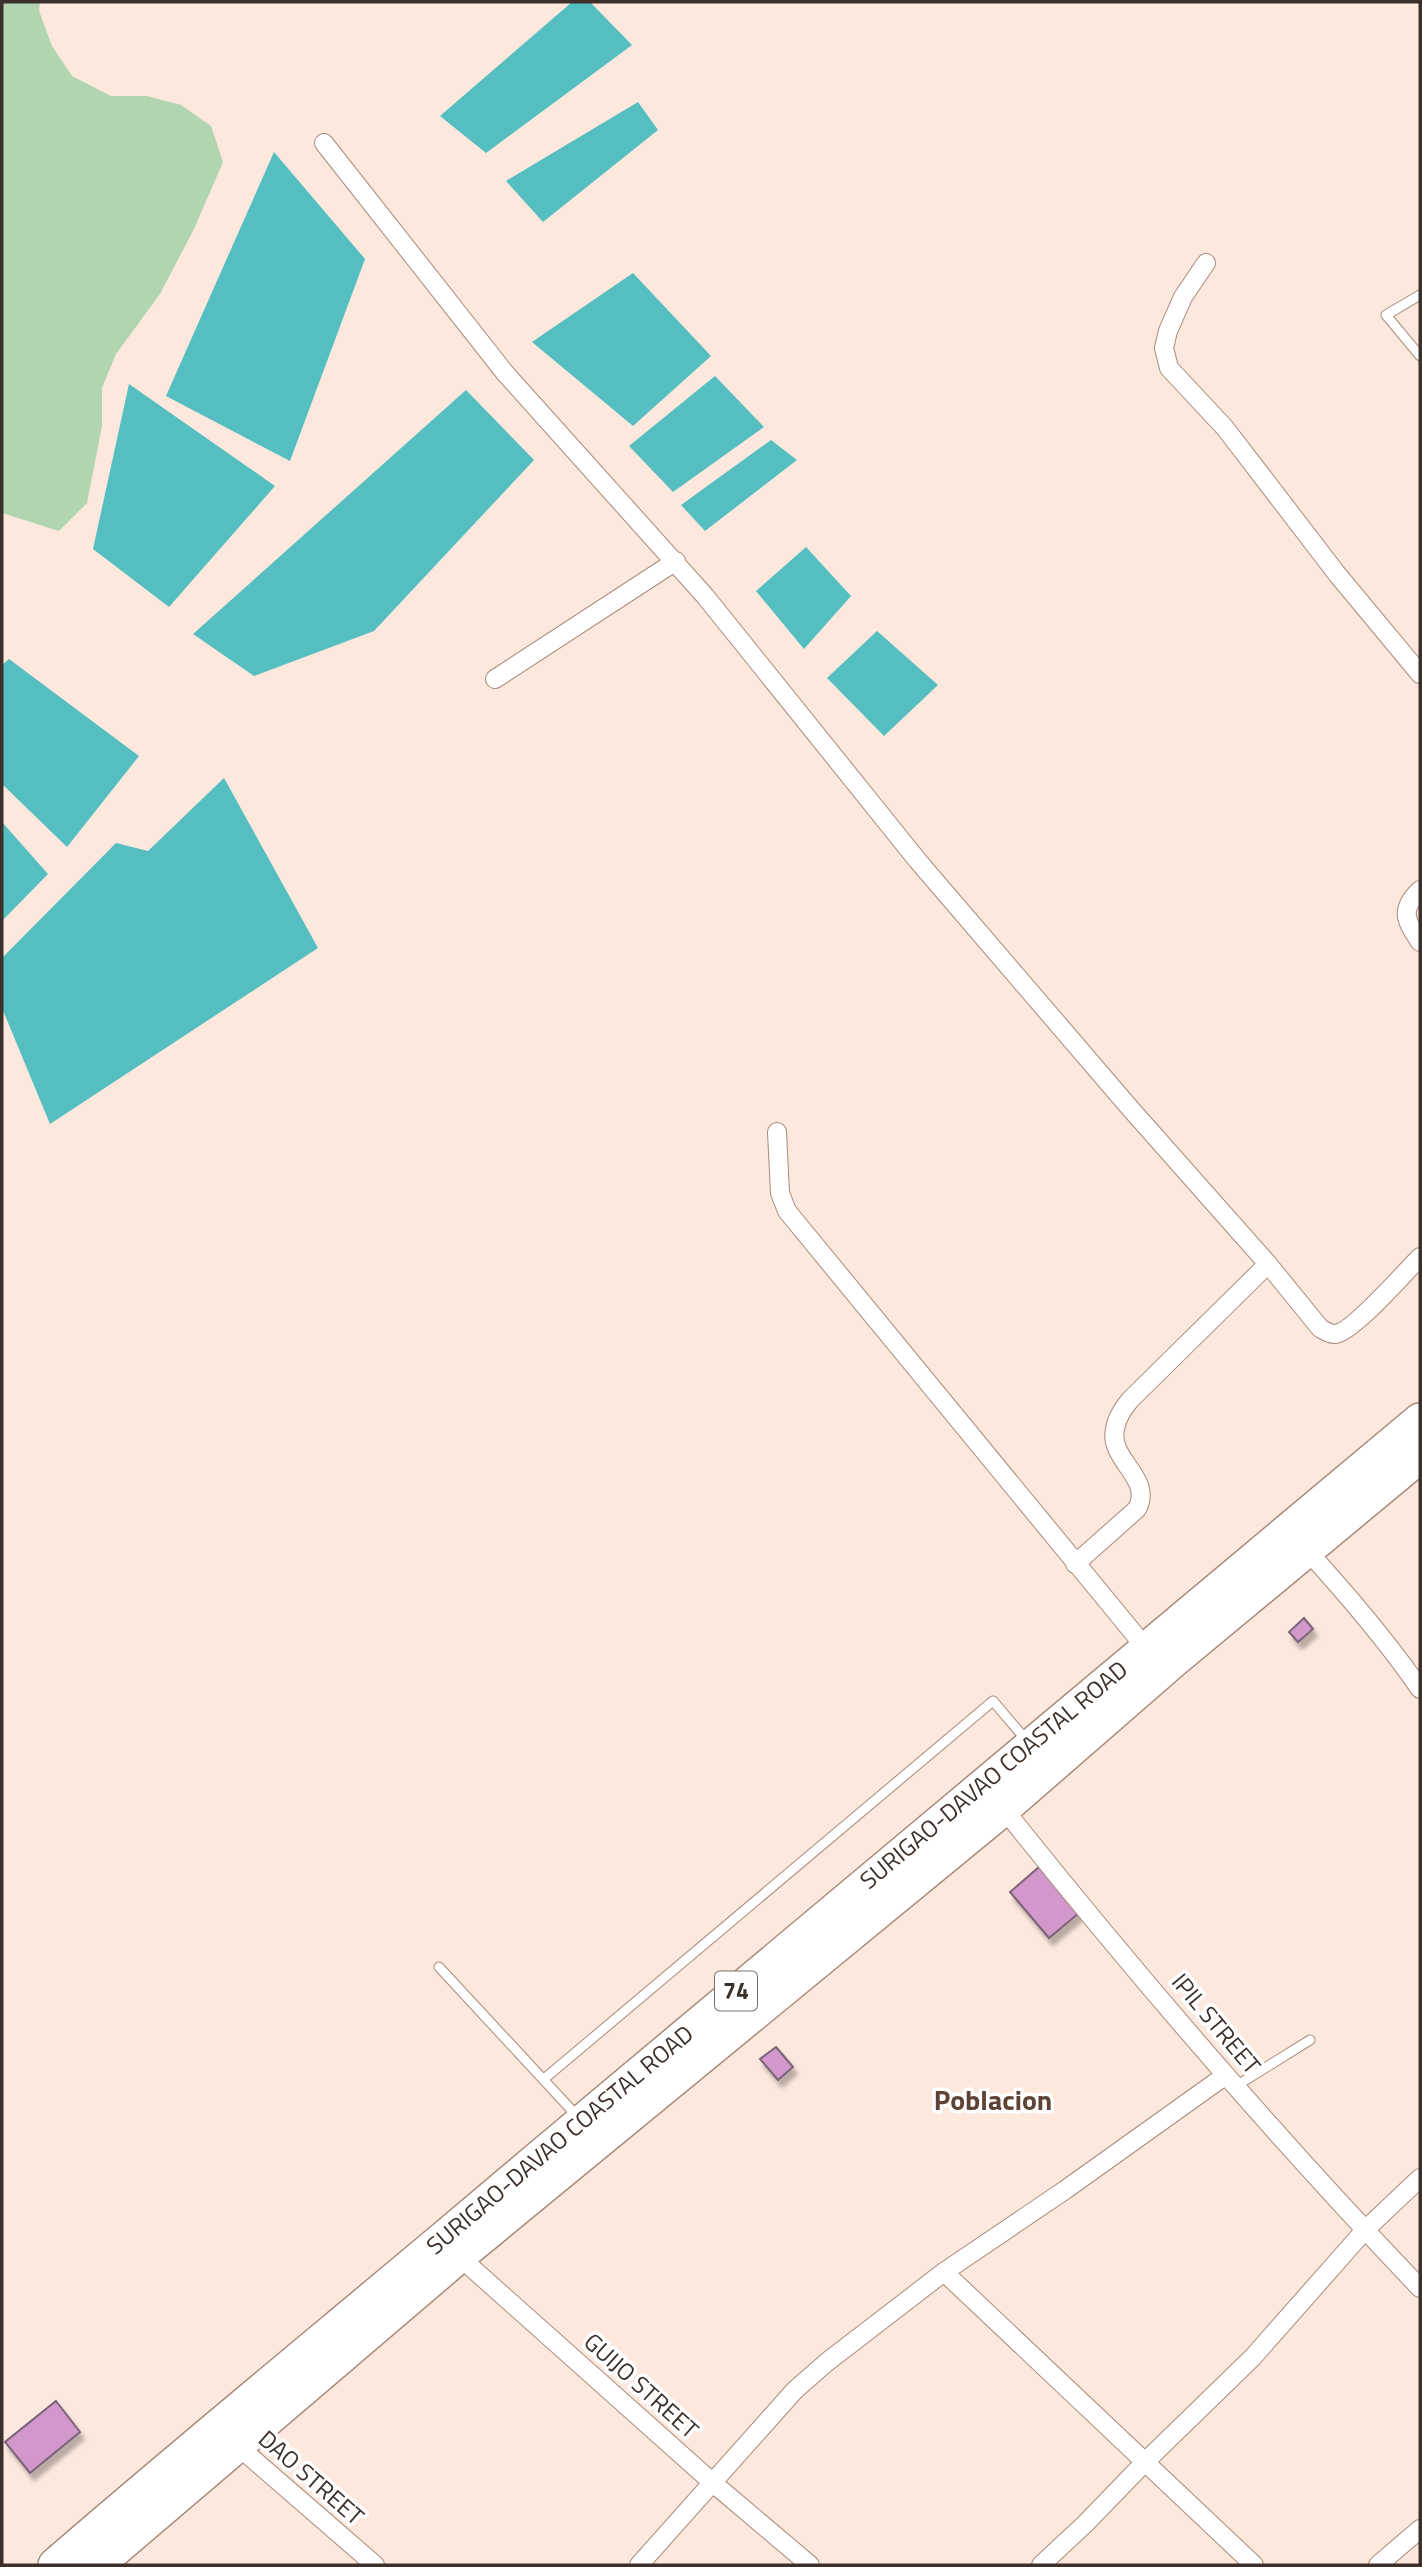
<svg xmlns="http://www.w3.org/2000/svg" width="1422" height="2567" viewBox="0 0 1422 2567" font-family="'Titillium Web',sans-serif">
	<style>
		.green { fill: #b1d5b1 }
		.water { fill: #54bec1 }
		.building { fill: #d298cc; stroke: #7b6378; stroke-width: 2; filter: url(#shadow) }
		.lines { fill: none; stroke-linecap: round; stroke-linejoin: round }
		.lane-casing { stroke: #a98a7a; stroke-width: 11 }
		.street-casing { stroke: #a98a7a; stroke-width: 20 }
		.highway-casing { stroke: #a98a7a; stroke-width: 36 }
		.lane { stroke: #fff; stroke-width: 9 }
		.street { stroke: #fff; stroke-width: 18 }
		.highway { stroke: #fff; stroke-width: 33 }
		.labels { text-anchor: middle; stroke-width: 7; stroke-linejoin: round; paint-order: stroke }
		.shield { fill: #fff; stroke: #776e6a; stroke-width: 2 }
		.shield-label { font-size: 23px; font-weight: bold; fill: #3d302a }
		.street-label { font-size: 24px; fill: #3d302a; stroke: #fff }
		.quarter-label { font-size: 28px; font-weight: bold; fill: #5e4335; stroke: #fff }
	</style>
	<defs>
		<filter id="shadow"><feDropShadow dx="4" dy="7" stdDeviation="2" flood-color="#0004"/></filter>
	</defs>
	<rect width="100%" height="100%" fill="#fce8dd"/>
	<path class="green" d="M2,2H40L39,11L52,46L72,76L111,96H147L181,105L211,126L223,162L194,229L160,294L116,354L102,388V426L87,503L59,531L2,513Z"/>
	<path class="water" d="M572,2H590L632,45L486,153L440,116Z
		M638,102L658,130L543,222L506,181Z
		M274,152L365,259L290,461L166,396Z
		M633,273L711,356L633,426L532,342Z
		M715,376L764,427L673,492L629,446Z
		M129,384L275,486L169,607L93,549Z
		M466,390L534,460L374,631L254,676L193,634Z
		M771,440L797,460L705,531L681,505Z
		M806,547L851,596L804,649L756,591Z
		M877,631L938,685L884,736L827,678Z
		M9,659L139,756L67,847L2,784V665Z
		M224,778L318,948L50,1124L2,1008V958L116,843L148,851Z
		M2,822L48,874L2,921Z"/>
	<path class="building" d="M1304,1618L1313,1629L1298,1642L1289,1632Z
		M1039,1867L1079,1913L1049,1938L1010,1892Z
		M776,2047L793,2067L778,2080L760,2059Z
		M56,2401L80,2432L30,2473L5,2442Z"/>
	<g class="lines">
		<defs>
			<path id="lane" d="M1420,295L1386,315L1420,356
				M439,1967L578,2117
				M544,2079L993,1701L1027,1741
				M1236,2086L1310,2040"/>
			<path id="street" d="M324,143L505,373L705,596L918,861L1129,1107L1268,1264L1320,1328C1325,1331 1329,1334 1335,1334C1352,1333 1405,1272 1420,1257
				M1206,263L1183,297L1168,331L1164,348L1169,368L1225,428L1337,574L1420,674
				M495,679L676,561
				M1420,890C1399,910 1406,921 1420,942
				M777,1132L780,1193L787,1211L1145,1647
				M1303,1546C1345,1592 1385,1638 1420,1689
				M1075,1564L1137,1509C1154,1478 1108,1460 1115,1429C1117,1417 1123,1409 1130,1400L1268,1264
				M999,1803C1132,1970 1272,2133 1420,2288
				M454,2252L713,2483L810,2565
				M944,2272L1254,2565
				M232,2441L375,2565
				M639,2565L795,2390L827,2362L944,2272L1065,2190L1226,2075
				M1041,2565L1085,2524L1145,2462L1253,2357L1365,2230L1420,2178
				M1378,2565L1420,2529"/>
			<g id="highway">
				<path id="s1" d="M55,2565C183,2454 315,2346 445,2237C769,1963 1094,1690 1420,1420"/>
				<path d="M97,2565L459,2256L1003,1809L1173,1661L1420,1456"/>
			</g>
		</defs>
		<use href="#lane" class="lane-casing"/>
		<use href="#street" class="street-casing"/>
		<use href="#highway" class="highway-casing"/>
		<use href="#lane" class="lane"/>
		<use href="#street" class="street"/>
		<use href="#highway" class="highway"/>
	</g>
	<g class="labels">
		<rect class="shield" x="715" y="1971.5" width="42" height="39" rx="5"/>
		<g class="shield-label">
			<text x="736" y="1999">74</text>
		</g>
		<g class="street-label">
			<text dy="8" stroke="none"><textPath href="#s1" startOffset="1227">SURIGAO-DAVAO COASTAL ROAD</textPath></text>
			<text transform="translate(1216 2024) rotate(50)" y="8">IPIL STREET</text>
			<text dy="8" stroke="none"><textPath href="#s1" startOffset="660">SURIGAO-DAVAO COASTAL ROAD</textPath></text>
			<text transform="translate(641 2386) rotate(42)" y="8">GUIJO STREET</text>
			<text transform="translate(311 2478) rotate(41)" y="8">DAO STREET</text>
		</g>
		<g class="quarter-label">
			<text x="993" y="2110">Poblacion</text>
		</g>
	</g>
	<rect width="1422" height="2567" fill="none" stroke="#3d302a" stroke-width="7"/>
</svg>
